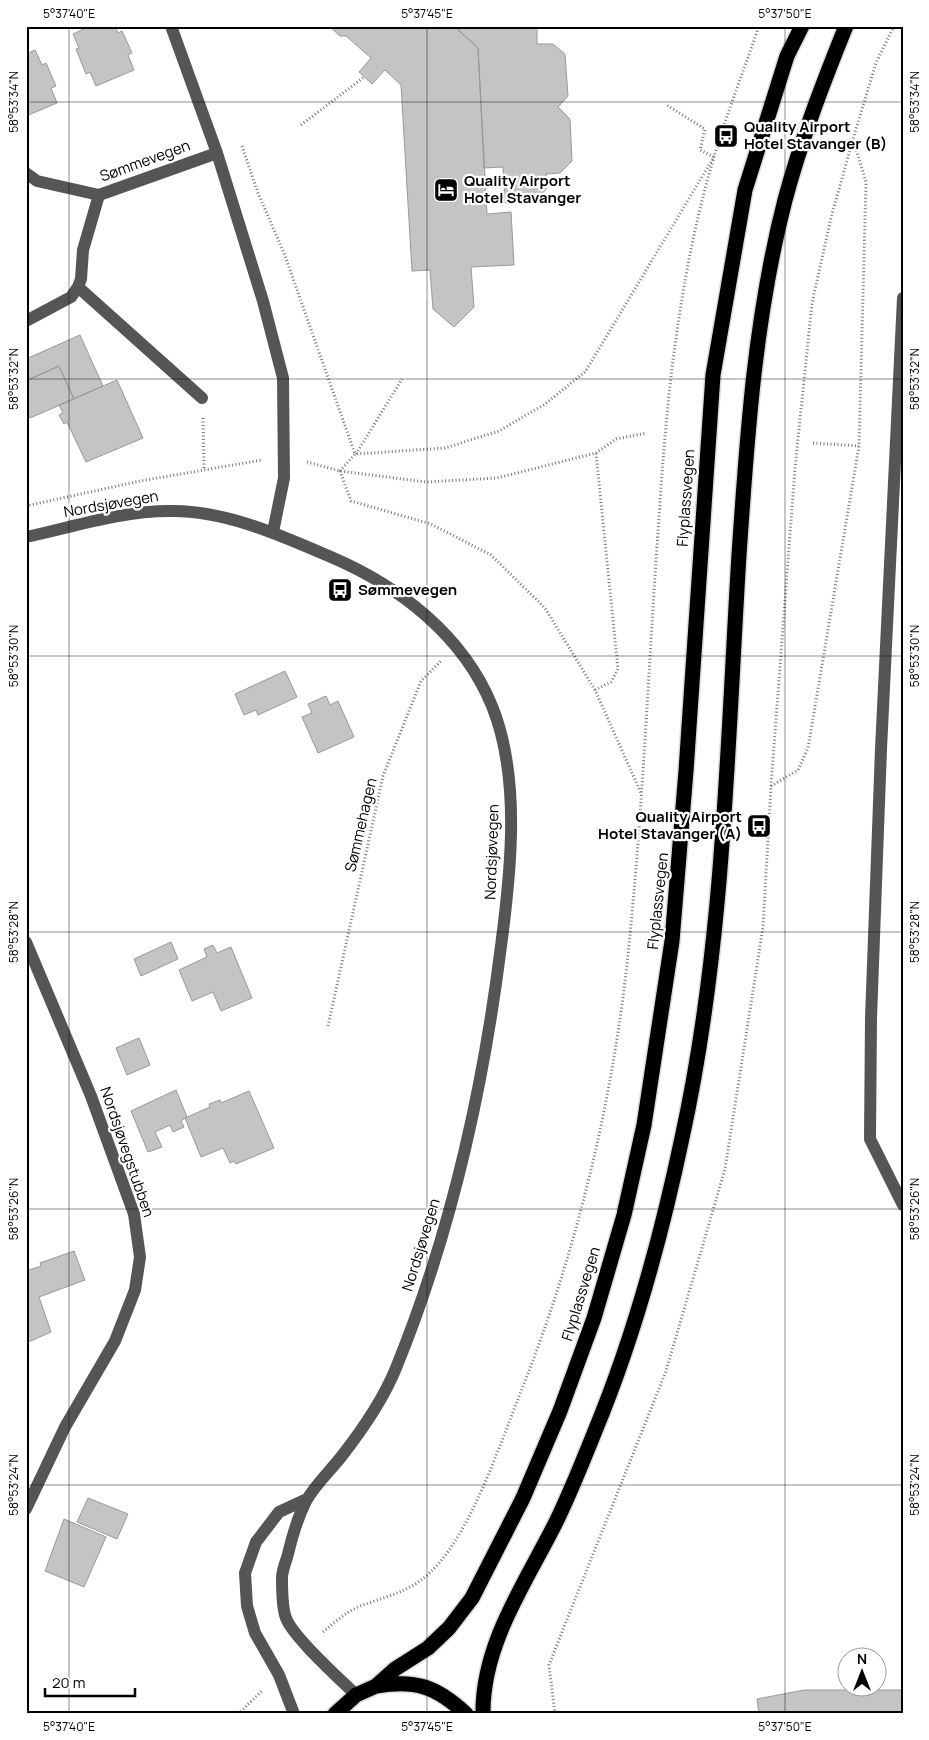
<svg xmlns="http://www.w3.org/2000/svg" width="929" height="1740" viewBox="0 0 929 1740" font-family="Manrope,sans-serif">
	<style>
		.building { fill: #c4c4c4; stroke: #999 }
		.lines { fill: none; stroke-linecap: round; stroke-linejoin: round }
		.highway-casing { stroke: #dbdbdb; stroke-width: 18 }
		.path { stroke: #777; stroke-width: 3; stroke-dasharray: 1 2.5; stroke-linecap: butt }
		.minor { stroke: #555; stroke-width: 12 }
		.highway { stroke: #000; stroke-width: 15 }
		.ticks { fill: none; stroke: #000; stroke-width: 1; stroke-opacity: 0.45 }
		.labels { text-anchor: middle; stroke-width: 4.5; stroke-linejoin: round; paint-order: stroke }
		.poi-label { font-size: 15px; font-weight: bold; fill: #000; stroke: #fff; text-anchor: start }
		.street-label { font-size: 15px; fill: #000; stroke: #fff }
		.neatline { fill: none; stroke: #000; stroke-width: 2 }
		.ticks-label { font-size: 12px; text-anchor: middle; fill: #000 }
	</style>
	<rect width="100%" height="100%" fill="#fff"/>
	<path class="building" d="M90,26H115L118,33L122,31L132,53L128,55L134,70L96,86L90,72L86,74L76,49L79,48L73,34Z
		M329,26H454L478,48L487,214L511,212L514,265L471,267L474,307L454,327L433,309L430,270L412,271L401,85L385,70L372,84L359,72L371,58L346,36H340Z
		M454,26H534L537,29V44H553L565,54L568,96L558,107L570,119L572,161L560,173L546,174L547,188L536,201L505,203L503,167L484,168L478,48Z
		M35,50L42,65L46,63L56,86L51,88L57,103L26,116V54Z
		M80,335L103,386L74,399L59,366L30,379L26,372V359Z
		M59,366L74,399L30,418L26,410V381Z
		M117,380L143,438L86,462L67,422L64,424L59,415L63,413L59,405Z
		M285,671L297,697L258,715L256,710L244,715L235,694Z
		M326,696L330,705L338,701L354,737L318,753L302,717L312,713L308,704Z
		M171,942L178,959L141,976L134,959Z
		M213,945L217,953L231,947L252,998L221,1011L213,992L192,1001L179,970L207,957L204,949Z
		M139,1038L150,1065L127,1075L116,1048Z
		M176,1090L187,1117L181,1121L184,1127L173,1132L170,1125L155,1132L162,1147L148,1152L131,1111Z
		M249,1091L274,1148L236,1164L234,1161L230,1163L223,1148L201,1157L185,1118L210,1107L209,1104L220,1100L221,1103Z
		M74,1251L85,1280L39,1297L51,1332L26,1343V1271L41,1266L40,1263Z
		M88,1498L128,1514L117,1539L77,1522Z
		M64,1519L106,1537L84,1587L45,1571Z
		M804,1690H903V1714H759L757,1699Z"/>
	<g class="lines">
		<defs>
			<path id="highway" d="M376,1686C416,1679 437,1687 466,1714
				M335,1714L356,1695L376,1686L395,1669L428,1648L449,1628L472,1598L523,1498L560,1411L594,1318L624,1215L644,1125L672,941L686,771L713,375L745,190L787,56L802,26
				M483,1714C482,1643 527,1581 557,1520C571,1491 583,1461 595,1431C634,1337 661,1238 682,1138C724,947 727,749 739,555C747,436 755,316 785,200C801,140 823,83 846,26"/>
		</defs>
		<use href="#highway" class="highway-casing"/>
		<path class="path" d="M301,125L364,77
			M242,146L258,193L284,253L355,454
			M203,418L204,470
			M813,443L859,446
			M356,454L402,379
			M307,462L340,471L426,482L497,478L596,453L616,439L647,433
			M340,471L355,454L445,448L499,431L545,404L585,372L714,157L700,150L705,129L665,104
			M340,471L351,501L431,524L491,555L545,608L595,690L641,793
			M26,506L140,481L262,460
			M595,690L611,682L618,669L596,453
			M771,786L795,468L812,303L831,218L853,139L876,63L894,26
			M328,1026L383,776L421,681L441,661
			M323,1632C334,1623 345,1613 358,1607C391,1594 415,1592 440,1562C473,1523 499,1448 518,1399C575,1258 612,1106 628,955C641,829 647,702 655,576C660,504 664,432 673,360C682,292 694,223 714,157C727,113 744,70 759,26
			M238,1714L263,1690
			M555,1714L549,1665L666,1371L725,1169L763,927L771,786L798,770L808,748L859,446L866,182L853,139"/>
		<path class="minor" d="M171,26L217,153L263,301L283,378L284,478L273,532
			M26,173L37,181L99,195L217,153
			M78,287L202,398
			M903,298L881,749L871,1018L870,1139L903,1205
			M26,321L71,297L78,287L81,279L83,250L99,195
			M26,537C73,527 121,511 169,511C225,510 280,535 331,557C399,586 463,635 492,706C521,778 511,871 501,946C483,1090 451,1233 396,1368C383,1400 363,1429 341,1457C330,1471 315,1485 306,1501C298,1517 292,1537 288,1554C286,1562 282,1570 282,1578C282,1588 282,1608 286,1618C293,1637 340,1679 356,1695
			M26,942L91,1096L134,1214L140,1257L135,1290L115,1341L65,1427L26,1509
			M294,1714L279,1675L255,1633L247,1606L245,1573L256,1542L279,1512L307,1499"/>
		<use href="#highway" class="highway"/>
	</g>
	<path class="ticks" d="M69,26V1714M427,26V1714M785,26V1714M26,102H903M26,379H903M26,656H903M26,932H903M26,1209H903M26,1485H903"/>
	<defs>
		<symbol id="bus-square" viewBox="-11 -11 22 22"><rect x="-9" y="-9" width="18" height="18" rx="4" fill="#000" stroke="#fff"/><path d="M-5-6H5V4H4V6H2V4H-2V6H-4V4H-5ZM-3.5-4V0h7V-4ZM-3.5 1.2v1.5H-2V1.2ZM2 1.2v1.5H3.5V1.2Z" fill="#fff"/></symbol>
		<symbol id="hotel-square" viewBox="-11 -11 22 22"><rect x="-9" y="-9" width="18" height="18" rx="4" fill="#000" stroke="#fff"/><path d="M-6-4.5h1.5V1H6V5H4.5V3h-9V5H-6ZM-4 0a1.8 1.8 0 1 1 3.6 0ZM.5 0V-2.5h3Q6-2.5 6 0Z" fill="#fff"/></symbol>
	</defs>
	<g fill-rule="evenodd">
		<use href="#bus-square" x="712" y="122" width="28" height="28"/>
		<use href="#hotel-square" x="432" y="176" width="28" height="28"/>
		<use href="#bus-square" x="326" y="576" width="28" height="28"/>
		<use href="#bus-square" x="745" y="812" width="28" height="28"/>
	</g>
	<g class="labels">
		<g class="poi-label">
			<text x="744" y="132">Quality Airport<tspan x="744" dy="17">Hotel Stavanger (B)</tspan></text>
			<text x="464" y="186">Quality Airport<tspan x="464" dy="17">Hotel Stavanger</tspan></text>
			<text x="358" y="595">Sømmevegen</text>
			<text x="742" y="822" text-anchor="end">Quality Airport<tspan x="742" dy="17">Hotel Stavanger (A)</tspan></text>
		</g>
		<g class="street-label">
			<text transform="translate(145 161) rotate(-20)" y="5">Sømmevegen</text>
			<text transform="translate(686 498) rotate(-86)" y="5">Flyplassvegen</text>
			<text transform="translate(111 504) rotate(-10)" y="5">Nordsjøvegen</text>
			<text transform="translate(361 825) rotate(-77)" y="5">Sømmehagen</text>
			<text transform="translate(492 852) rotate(-88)" y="5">Nordsjøvegen</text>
			<text transform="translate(658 901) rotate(-84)" y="5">Flyplassvegen</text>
			<text transform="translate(127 1152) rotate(71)" y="5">Nordsjøvegstubben</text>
			<text transform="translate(421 1245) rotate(-73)" y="5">Nordsjøvegen</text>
			<text transform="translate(581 1294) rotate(-73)" y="5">Flyplassvegen</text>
		</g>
	</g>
	<rect width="929" height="1740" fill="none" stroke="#ffffff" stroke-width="55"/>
	<g transform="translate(862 1672)"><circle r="24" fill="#ffffff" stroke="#999999"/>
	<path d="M0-4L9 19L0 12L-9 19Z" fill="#000000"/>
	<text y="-8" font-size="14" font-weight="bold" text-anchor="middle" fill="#000000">N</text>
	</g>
	<path d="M45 1688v8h90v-8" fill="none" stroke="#000000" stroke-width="2.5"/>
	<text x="52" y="1688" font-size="15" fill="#000000" stroke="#ffffff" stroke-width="4" paint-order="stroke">20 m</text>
	<rect x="28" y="28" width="874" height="1684" class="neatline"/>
	<g class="ticks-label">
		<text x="69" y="18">5°37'40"E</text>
		<text x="427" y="18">5°37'45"E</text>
		<text x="785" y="18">5°37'50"E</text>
		<text transform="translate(14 102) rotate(-90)" y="4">58°53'34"N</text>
		<text transform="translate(915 102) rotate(-90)" y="4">58°53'34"N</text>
		<text transform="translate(14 379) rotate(-90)" y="4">58°53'32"N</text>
		<text transform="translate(915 379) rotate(-90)" y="4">58°53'32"N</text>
		<text transform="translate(14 656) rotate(-90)" y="4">58°53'30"N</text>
		<text transform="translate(915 656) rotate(-90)" y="4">58°53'30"N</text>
		<text transform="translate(14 932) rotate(-90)" y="4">58°53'28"N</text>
		<text transform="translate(915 932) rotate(-90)" y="4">58°53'28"N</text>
		<text transform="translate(14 1209) rotate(-90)" y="4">58°53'26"N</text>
		<text transform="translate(915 1209) rotate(-90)" y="4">58°53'26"N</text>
		<text transform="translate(14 1485) rotate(-90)" y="4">58°53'24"N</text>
		<text transform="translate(915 1485) rotate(-90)" y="4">58°53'24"N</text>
		<text x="69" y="1731">5°37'40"E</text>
		<text x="427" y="1731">5°37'45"E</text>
		<text x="785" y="1731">5°37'50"E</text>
	</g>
</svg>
